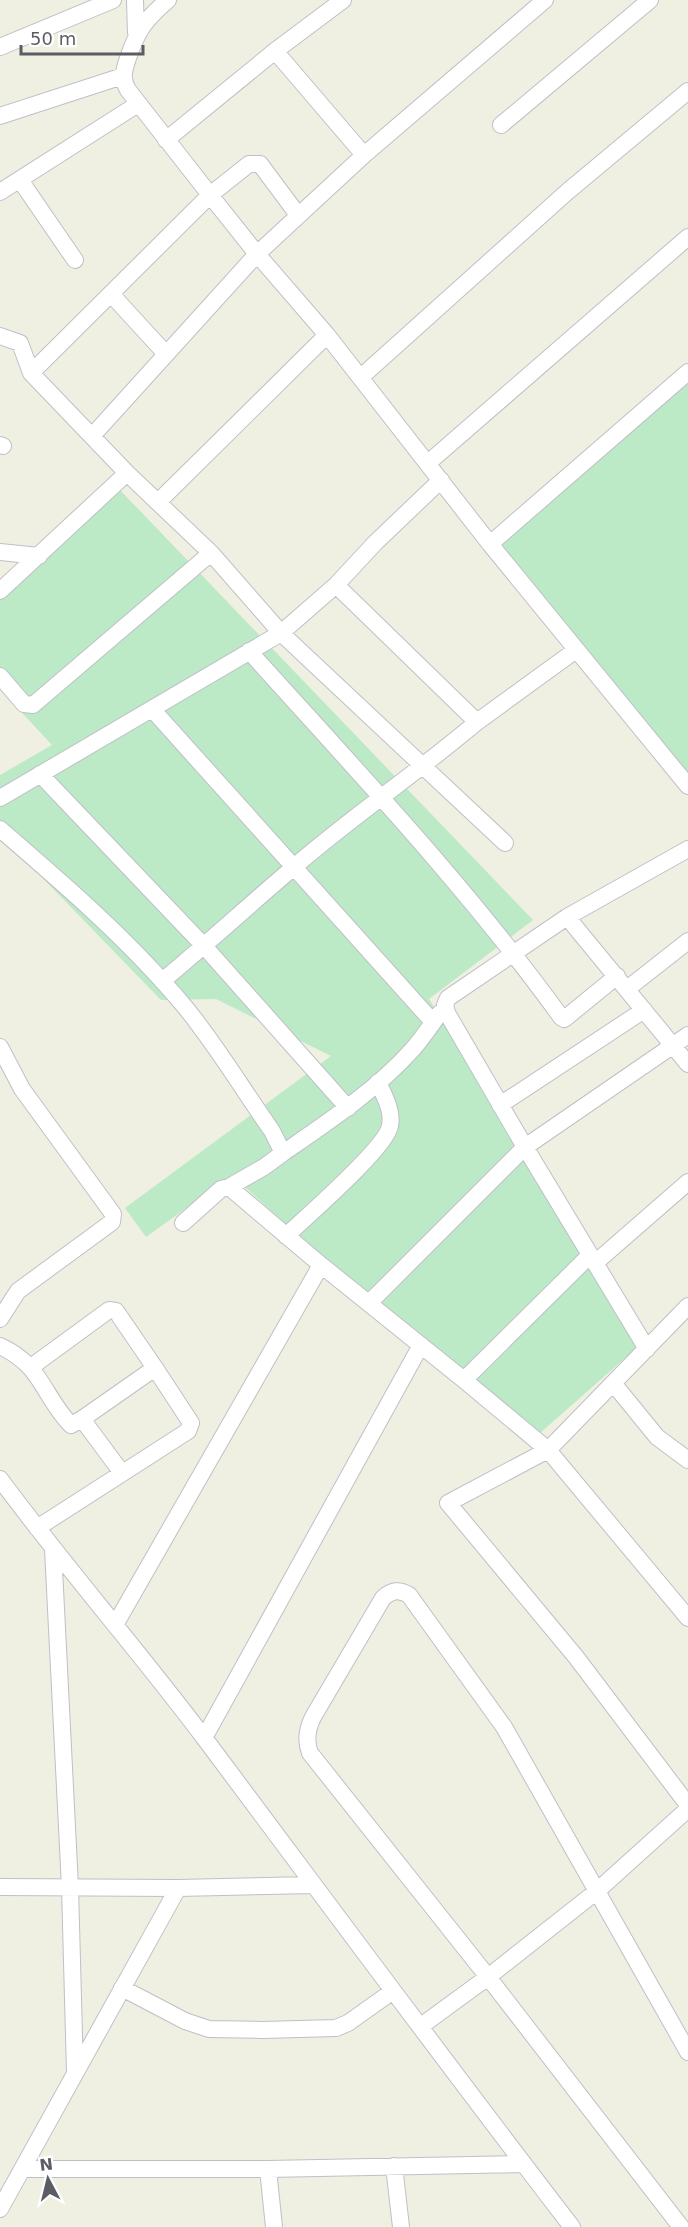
<svg xmlns="http://www.w3.org/2000/svg" width="688" height="2227" viewBox="0 0 688 2227" font-family="'DejaVu Sans',sans-serif">
	<style>
		.green { fill: #bce9c6 }
		.lines { fill: none; stroke-linecap: round; stroke-linejoin: round }
		.minor-casing { stroke: #bfc0c7; stroke-width: 18 }
		.minor { stroke: #fff; stroke-width: 16 }
	</style>
	<rect width="100%" height="100%" fill="#efefe2"/>
	<path class="green" d="M688,384V789L492,536Z
		M119,489L533,920L429,999L642,1343L539,1434L326,1261L232,1175L146,1237L125,1208L331,1056L216,999L161,1000L0,834V775L52,745L0,689V589Z"/>
	<g class="lines">
		<defs>
			<path id="minor" d="M135,0L136,33
				M168,0C145,20 138,29 128,58C124,70 121,78 128,90L210,195L257,254L327,335L490,544L688,786
				M0,47L113,0
				M275,51L364,155
				M0,116L123,76
				M501,125L650,0
				M166,140L275,51L343,0
				M20,180L75,260
				M0,192L138,104
				M111,294L166,354
				M0,336L20,343L31,373L127,473L211,553L281,633L505,843
				M31,373L210,195L249,164H260L298,215
				M361,377L567,192L688,91
				M93,435L257,254L364,155L545,0
				M0,445L3,446
				M428,463L688,237
				M159,501L327,335
				M490,544L688,372
				M0,552L39,556
				M336,585L477,722L576,650
				M0,591L127,473
				M249,651C356,770 467,887 561,1017L564,1019L568,1016L617,976
				M0,676L24,704L33,705L211,553
				M152,709L433,1022
				M40,774L204,946L348,1108
				M0,798L281,633L336,585L375,543L441,480
				M0,829C65,885 130,941 185,1007C217,1046 243,1090 272,1131L283,1153L264,1167L229,1187
				M567,917L688,1064
				M162,981C207,944 249,905 294,867C353,816 418,772 477,722
				M627,989L688,941
				M0,1047L22,1089L113,1214L112,1222L18,1291L0,1319
				M500,1105L644,1010
				M283,1153C328,1122 375,1091 412,1050C422,1039 431,1025 440,1013
				M183,1223L221,1189L229,1187L321,1265L464,1380L548,1450L688,1618
				M286,1236C307,1216 386,1148 390,1126C393,1110 384,1096 378,1082
				M595,1263L688,1182
				M369,1303L525,1147L688,1035
				M688,1306L548,1450L448,1503L576,1657L688,1805
				M0,1346C43,1366 42,1395 71,1425L82,1419L155,1368L116,1311L109,1310L31,1367
				M647,1349L525,1147L447,1013L445,1005L448,998L567,917L688,849
				M464,1380L590,1255
				M613,1383L657,1437L688,1460
				M82,1419L122,1473
				M0,1479C66,1568 139,1651 205,1739C327,1902 448,2066 572,2227
				M37,1528L188,1431L191,1423L155,1368
				M53,1549L70,1887L75,2073
				M115,1625L321,1265
				M204,1738L421,1345
				M0,1887L178,1888L312,1885
				M122,1988L185,2021L209,2029L263,2030L336,2028L348,2023L393,1991
				M421,2026L488,1977L597,1891L688,1809
				M394,2166L401,2227
				M22,2169H268L524,2164
				M268,2169L274,2227
				M0,2209L178,1888
				M681,2227L488,1977L310,1753C305,1740 307,1729 313,1717L383,1598C392,1590 399,1589 409,1595L504,1727L688,2052"/>
		</defs>
		<use href="#minor" class="minor-casing"/>
		<use href="#minor" class="minor"/>
	</g>
	<g transform="translate(48 2179) rotate(353)" stroke="#ffffff" stroke-width="4.5" paint-order="stroke">
	<path d="M0-4.5L10 22L0 15L-10 22Z" fill="#5b5d65"/>
	<text y="-9" font-size="16" font-weight="bold" text-anchor="middle" fill="#5b5d65">N</text>
	</g>
	<path d="M21 45v9h122v-9" fill="none" stroke="#5b5d65" stroke-width="3"/>
	<text x="30" y="45" font-size="18" fill="#5b5d65" stroke="#ffffff" stroke-width="4.5" paint-order="stroke">50 m</text>
</svg>
